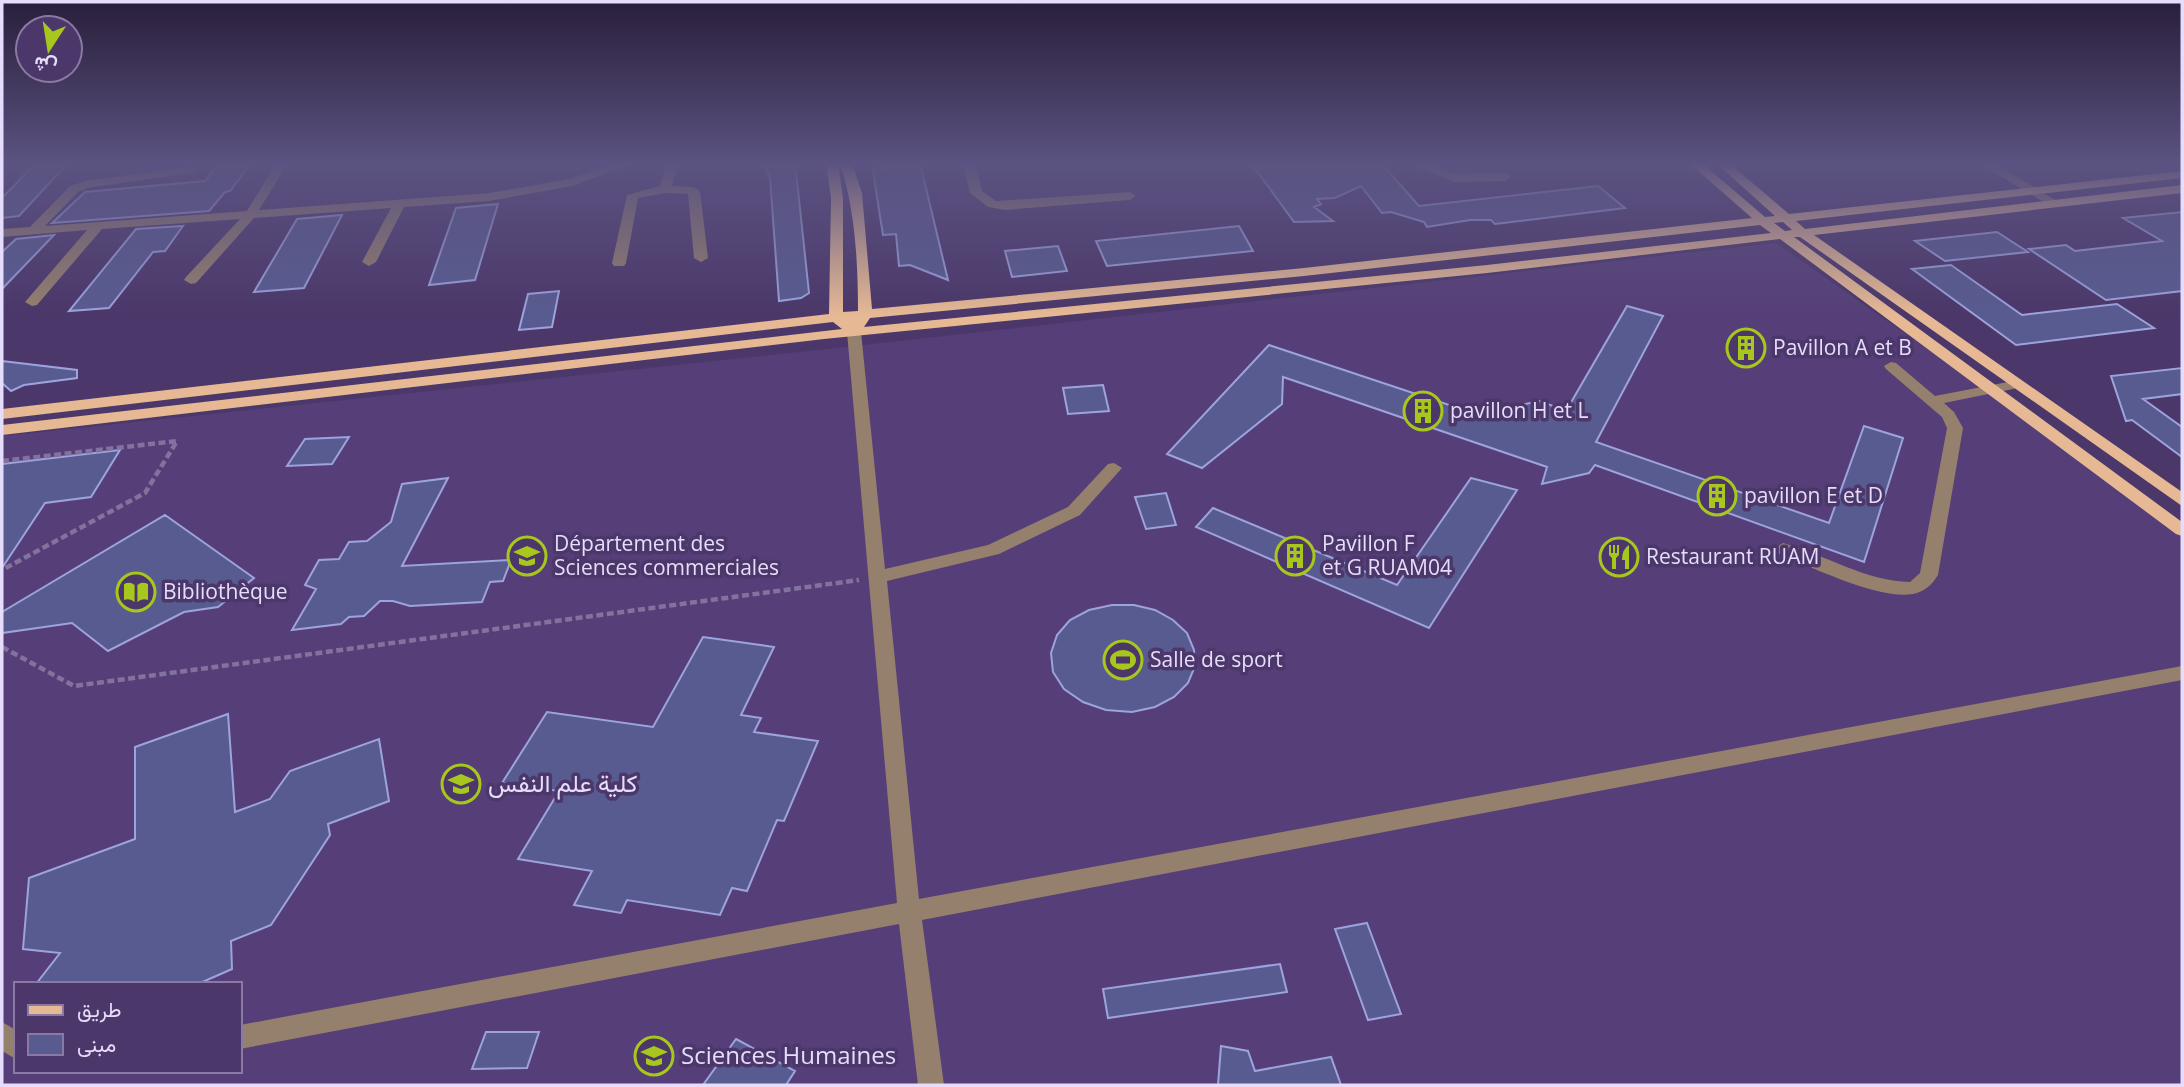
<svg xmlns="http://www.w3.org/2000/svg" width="2184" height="1087" viewBox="0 0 2184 1087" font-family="'Open Sans',Vazirmatn,sans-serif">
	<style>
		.built { fill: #563f78; fill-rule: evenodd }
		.building { fill: #585b90; stroke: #9ea3dd; stroke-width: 2 }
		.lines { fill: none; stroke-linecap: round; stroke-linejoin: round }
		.path { stroke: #82729d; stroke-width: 4.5; stroke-dasharray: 7 3.5; stroke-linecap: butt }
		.minor { fill: #957f6d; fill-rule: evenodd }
		.major { fill: #e6b994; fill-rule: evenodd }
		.labels { text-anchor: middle; stroke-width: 7; stroke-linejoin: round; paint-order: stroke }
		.poi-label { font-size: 21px; fill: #e6dcfb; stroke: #4b3769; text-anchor: start }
		.near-poi-label { font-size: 24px; fill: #e6dcfb; stroke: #4b3769; text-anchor: start }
	</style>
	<rect width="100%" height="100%" fill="#4b3769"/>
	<path class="built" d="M1776,243L2182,527V1085H2V436L818,350ZM16,984H240V1071H16Z"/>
	<path class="building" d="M36,163H68L19,216L2,218V198Z
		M225,163H251L230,191L225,192L209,211L52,223L85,192L205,181L217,166Z
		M763,163H791L796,171L809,293L801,298L779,301L770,178Z
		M886,163H920L948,280L910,265L899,266L896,234L883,235L876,191L873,169L886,168Z
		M1346,163H1381L1419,206L1598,186L1625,208L1495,224L1491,220H1470L1427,227L1424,222L1391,212L1382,213L1361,186L1335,198L1317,199L1321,204L1314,207L1333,221L1294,222L1254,167L1285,164L1288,168Z
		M498,204L475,280L429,285L456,208Z
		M2182,212V291L2106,300L2029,249L2066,245L2075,251L2162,241L2123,218Z
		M342,215L304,288L254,292L297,219Z
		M183,226L165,251L153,252L109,308L69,311L136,229Z
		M1239,226L1253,251L1107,266L1096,241Z
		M1997,232L2028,252L1945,261L1915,241Z
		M54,235L2,289V252L16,239Z
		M1058,246L1067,271L1012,277L1005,251Z
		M1951,265L2022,315L2117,304L2154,328L2016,345L1912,269Z
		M559,291L552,327L519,330L528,294Z
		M1627,306L1663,316L1596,442L1829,523L1864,426L1903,438L1864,562L1595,465L1589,473L1542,484L1547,467L1283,377L1282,404L1202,468L1167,454L1269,345L1476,414L1540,401L1566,411Z
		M2,361L77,370V378L24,385L11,391L2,383Z
		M2182,368V394L2143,399L2182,427V457L2132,420L2126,421L2111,376Z
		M1103,385L1109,411L1068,414L1063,388Z
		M349,437L332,464L287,466L305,439Z
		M120,450L91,497L45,503L2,568V464Z
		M448,478L402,566L511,560L503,581L490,582L482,602L410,606L393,601H380L364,616L349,617L341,624L292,630L316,589L305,585L319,560L339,559L349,542L367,541L391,522L402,484Z
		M1471,478L1517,490L1429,628L1196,527L1213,508L1397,585Z
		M1166,493L1176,525L1146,529L1135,497Z
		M165,515L254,578L218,607L184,612L108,651L72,623L2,633V612Z
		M1112,605H1134L1155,610L1173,620L1187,633L1194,650L1195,666L1188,683L1174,697L1155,707L1132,712L1106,710L1083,702L1064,689L1053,672L1051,653L1057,635L1070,620L1089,610Z
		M703,637L774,647L741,715L761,718L754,732L818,741L784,821L777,820L747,891L732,888L720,915L627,900L621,913L574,905L592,871L518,859L559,791L502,783L547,712L653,727Z
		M228,714L235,812L270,799L290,771L379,739L389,801L328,824L330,835L271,925L231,941L232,969L198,984H36L60,953L23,949L29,878L135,839V747Z
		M1367,923L1401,1014L1368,1020L1335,929Z
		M1280,964L1287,992L1108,1018L1103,989Z
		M486,1032H539L527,1068L472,1069Z
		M736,1039L795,1071L786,1085H703Z
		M1221,1046L1248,1051L1255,1071L1331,1057L1341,1085H1218Z"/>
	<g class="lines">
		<path class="path" d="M2,461L177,441L145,493L2,570
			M2,647L74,686L859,580"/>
		<path class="minor" d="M276,163H288L259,210L489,193L570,179L617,163H634L572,186L489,201L404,207L376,262L369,266L362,262L391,208L254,218L196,283L191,284L184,280L186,277L240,219L102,229L37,305L32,306L25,302L87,230L2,237V229L30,227L70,186L85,181L191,167L197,170L191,173L87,188L78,192L45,226L247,211Z
			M667,163H679L672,186L694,187L700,191L708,258L701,262L694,258L688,194L665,193L638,198L626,263L624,266H614L612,263L627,195L660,186Z
			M963,163H975L982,191L996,201L1130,192L1136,196L1130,200L1005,210L988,207L970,193Z
			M1408,163H1425L1456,174L1505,173L1511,177L1505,181L1455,182Z
			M1979,163H1993L2062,204L2052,207Z
			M854,328L861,332L885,569L988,545L1068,507L1108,464L1114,463L1122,468L1080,515L999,554L887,581L919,899L2182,666V680L922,920L944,1085H918L899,924L240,1049V1025L897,903L847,332Z
			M1891,362L1896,363L1935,396L2018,380L2025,384L2018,388L1944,403L1954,412L1963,428L1938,575C1932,585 1924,592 1913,594C1878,600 1810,566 1777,553L1774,549L1783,543C1826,555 1865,581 1910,582L1920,573L1947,428L1942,417L1886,369L1884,366Z
			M2,1022L16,1030V1059L2,1051Z"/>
		<path class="major" d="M826,163H838L843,198V312L858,311C858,262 855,209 840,163H852L862,193L872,309L1304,268L1752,218L1689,163H1702L1765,217L1775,216L1716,163H1729L1789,214L2182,171V178L1796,221L1805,229L2182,185V193L1814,235L2182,492V506L1800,237H1794L2182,522V536L2176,534L1780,239L1487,273L824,339L2,435V425L842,329L833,322L2,419V409L829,314L831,198ZM1783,222L1792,230L1785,231L1774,223ZM1760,225L1771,233L1487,265L864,327L870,318L1304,276Z"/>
	</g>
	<linearGradient id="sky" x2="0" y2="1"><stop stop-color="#291e3a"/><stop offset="0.52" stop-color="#5b5381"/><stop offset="1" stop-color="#5b5381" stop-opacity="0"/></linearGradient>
	<rect width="2184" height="315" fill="url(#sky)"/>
	<defs>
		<symbol id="building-ring" viewBox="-11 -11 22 22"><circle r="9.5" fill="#4b3769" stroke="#a8c71c" stroke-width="1.5"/><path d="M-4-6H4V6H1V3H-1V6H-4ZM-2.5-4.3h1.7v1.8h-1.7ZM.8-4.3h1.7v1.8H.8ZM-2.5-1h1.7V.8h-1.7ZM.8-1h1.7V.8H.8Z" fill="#a8c71c"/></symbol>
		<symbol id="university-ring" viewBox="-11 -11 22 22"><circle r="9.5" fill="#4b3769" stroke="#a8c71c" stroke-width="1.5"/><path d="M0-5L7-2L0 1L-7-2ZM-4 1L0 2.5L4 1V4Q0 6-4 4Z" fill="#a8c71c"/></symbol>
		<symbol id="restaurant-ring" viewBox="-11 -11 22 22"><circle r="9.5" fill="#4b3769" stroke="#a8c71c" stroke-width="1.5"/><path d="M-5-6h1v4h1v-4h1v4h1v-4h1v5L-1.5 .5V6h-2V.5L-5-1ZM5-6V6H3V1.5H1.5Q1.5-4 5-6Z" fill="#a8c71c"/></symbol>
		<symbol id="library-ring" viewBox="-11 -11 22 22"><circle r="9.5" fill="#4b3769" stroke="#a8c71c" stroke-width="1.5"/><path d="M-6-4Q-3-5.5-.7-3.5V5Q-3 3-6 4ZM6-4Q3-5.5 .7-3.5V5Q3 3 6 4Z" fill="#a8c71c"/></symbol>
		<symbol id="stadium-ring" viewBox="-11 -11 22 22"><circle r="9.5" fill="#4b3769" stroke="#a8c71c" stroke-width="1.5"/><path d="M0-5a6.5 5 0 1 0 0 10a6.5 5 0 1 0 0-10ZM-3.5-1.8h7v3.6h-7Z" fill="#a8c71c"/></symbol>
	</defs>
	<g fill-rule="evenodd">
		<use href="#building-ring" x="1724" y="326" width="44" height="44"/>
		<use href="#building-ring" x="1401" y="389" width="44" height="44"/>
		<use href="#building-ring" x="1695" y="474" width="44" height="44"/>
		<use href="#university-ring" x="505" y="534" width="44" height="44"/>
		<use href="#building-ring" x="1273" y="534" width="44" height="44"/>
		<use href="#restaurant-ring" x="1597" y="535" width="44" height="44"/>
		<use href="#library-ring" x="114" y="570" width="44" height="44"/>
		<use href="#stadium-ring" x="1101" y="638" width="44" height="44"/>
		<use href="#university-ring" x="439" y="762" width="44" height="44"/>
		<use href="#university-ring" x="632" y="1034" width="44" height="44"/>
	</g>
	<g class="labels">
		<g class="poi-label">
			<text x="1773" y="355">Pavillon A et B</text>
			<text x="1450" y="418">pavillon H et L</text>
			<text x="1744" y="503">pavillon E et D</text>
			<text x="554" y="551">Département des<tspan x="554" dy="24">Sciences commerciales</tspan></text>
			<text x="1322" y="551">Pavillon F<tspan x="1322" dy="24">et G RUAM04</tspan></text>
			<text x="1646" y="564">Restaurant RUAM</text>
			<text x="163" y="599">Bibliothèque</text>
			<text x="1150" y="667">Salle de sport</text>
		</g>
		<g class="near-poi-label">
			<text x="488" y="792">كلية علم النفس</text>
			<text x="681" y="1064">Sciences Humaines</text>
		</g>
	</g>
	<rect width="2184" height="1087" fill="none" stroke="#e6dcfb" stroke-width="7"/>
	<rect x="14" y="982" width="228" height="91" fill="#4b3769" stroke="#8979a3" stroke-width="2"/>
	<rect x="28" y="1005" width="35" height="10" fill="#e6b994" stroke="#8979a3" stroke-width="2"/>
	<text x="77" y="1017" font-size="21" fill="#e6dcfb">طريق</text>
	<rect x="28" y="1034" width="35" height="21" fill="#585b90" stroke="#8979a3" stroke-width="2"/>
	<text x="77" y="1052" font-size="21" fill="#e6dcfb">مبنى</text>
	<g transform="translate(49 49) rotate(192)"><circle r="33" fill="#4b3769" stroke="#8979a3" stroke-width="2"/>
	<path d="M0-5L12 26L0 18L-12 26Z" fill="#a8c71c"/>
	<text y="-10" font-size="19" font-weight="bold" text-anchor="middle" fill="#e6dcfb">ش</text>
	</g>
</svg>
